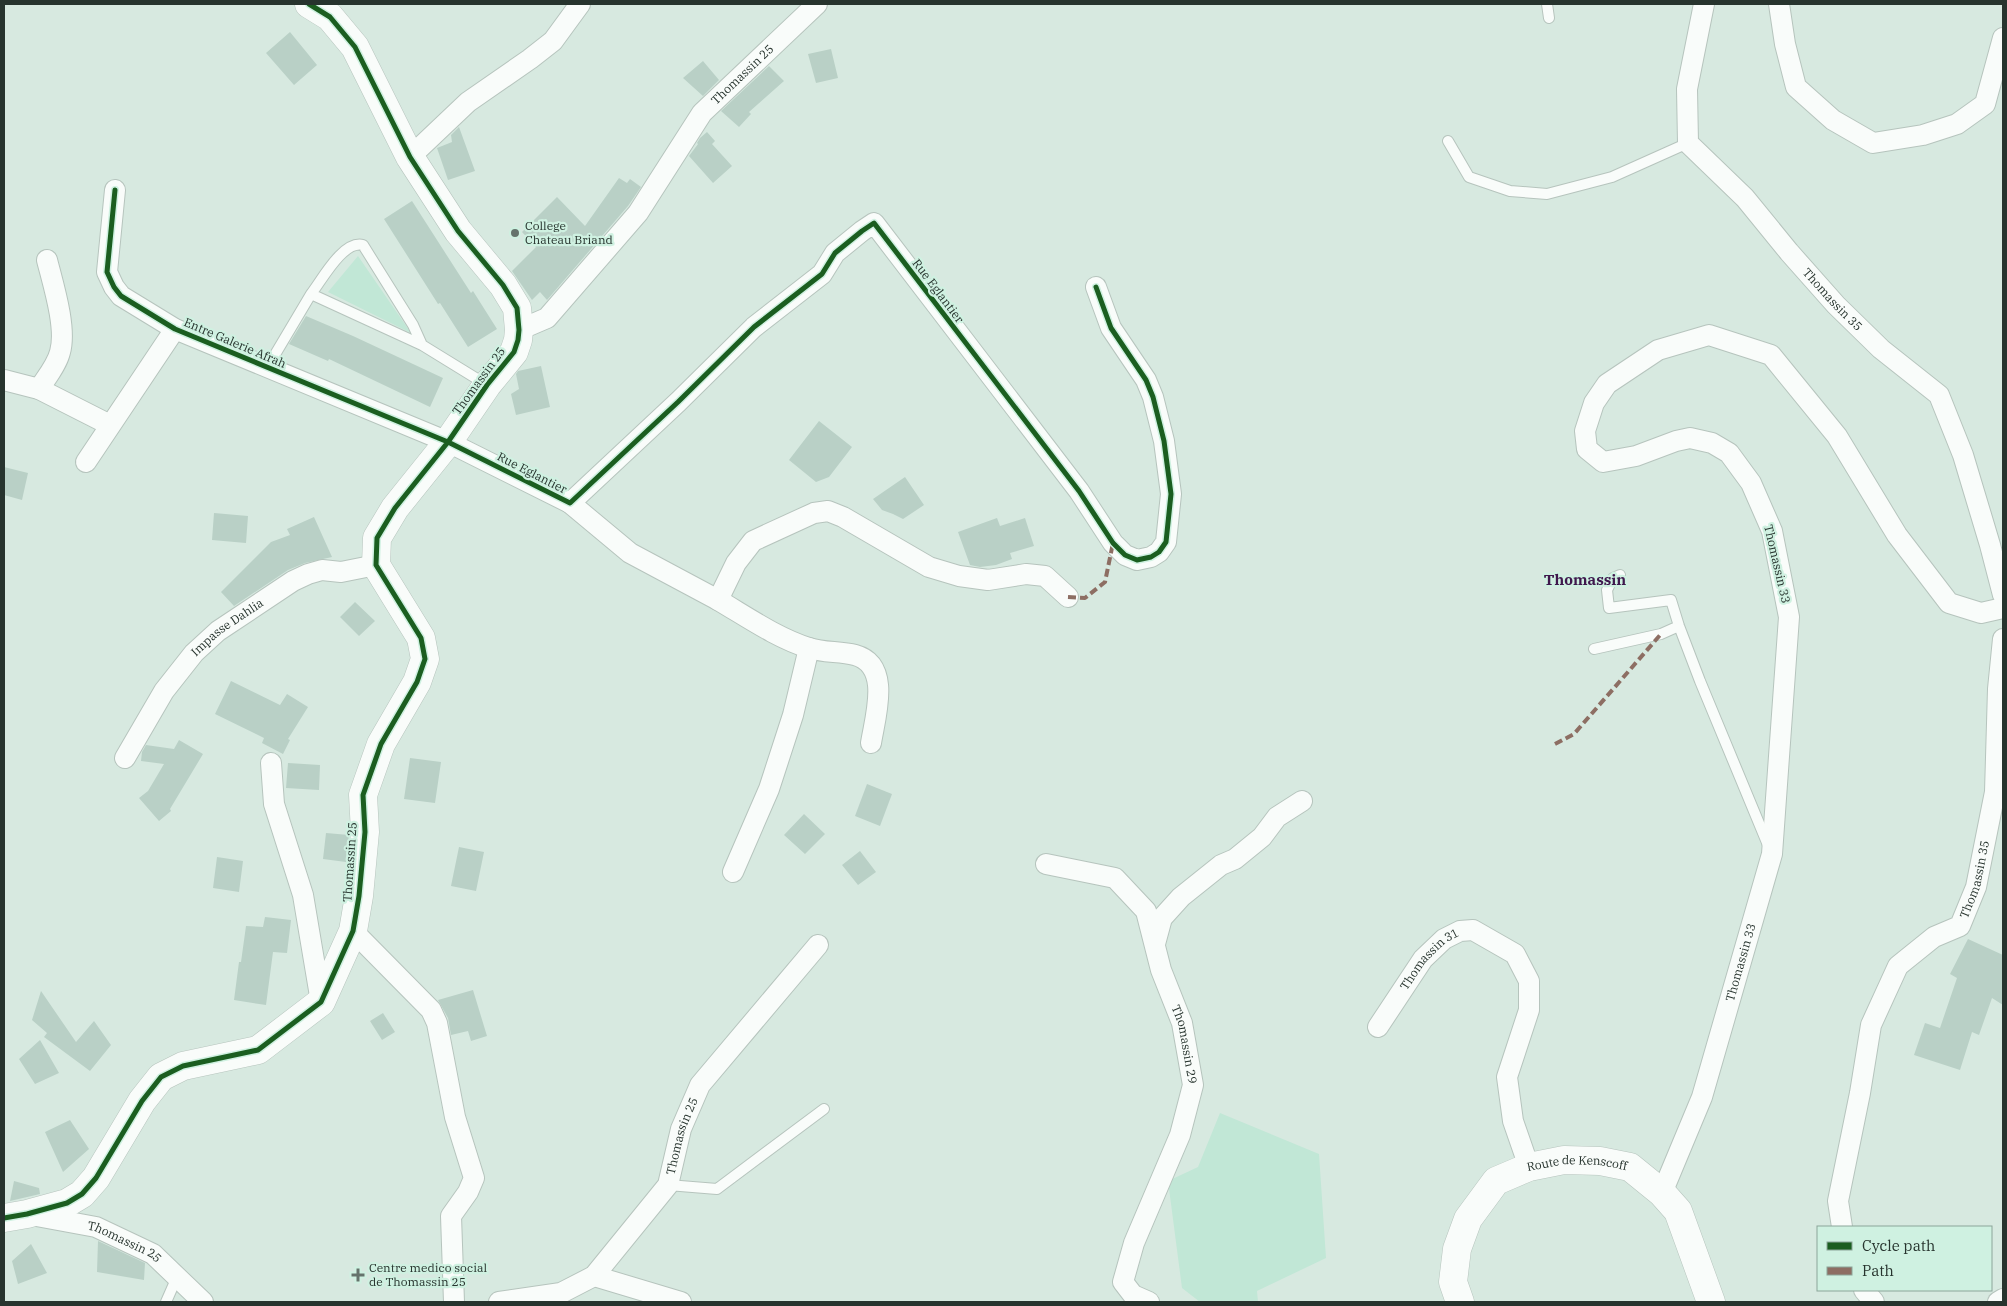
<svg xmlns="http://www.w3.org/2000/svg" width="2007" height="1306" viewBox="0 0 2007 1306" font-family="'IBM Plex Serif',serif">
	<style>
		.green { fill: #c1e7d6 }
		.building { fill: #b9d0c6 }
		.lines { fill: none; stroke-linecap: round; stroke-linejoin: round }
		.lane-casing { stroke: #b6c4bd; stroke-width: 12 }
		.street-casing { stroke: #b6c4bd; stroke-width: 22 }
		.secondary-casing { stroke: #b6c4bd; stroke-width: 29 }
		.lane { stroke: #f9fcfa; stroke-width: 10 }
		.street { stroke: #f9fcfa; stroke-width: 20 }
		.secondary { stroke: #f9fcfa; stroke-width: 28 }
		.quiet { stroke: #8d6e63; stroke-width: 4; stroke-dasharray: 8 4; stroke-linecap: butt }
		.cycleway-casing { stroke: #cff1e1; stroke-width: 8 }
		.cycleway { stroke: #1b5e20; stroke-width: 5 }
		.poi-dot { fill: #65736c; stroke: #cff1e1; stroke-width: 2 }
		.labels { text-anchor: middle; stroke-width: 4.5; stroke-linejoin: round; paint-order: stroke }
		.street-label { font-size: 12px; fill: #27342e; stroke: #cff1e1 }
		.poi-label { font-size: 12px; fill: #27342e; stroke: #cff1e1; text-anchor: start }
		.quarter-label { font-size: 15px; font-weight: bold; fill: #3f184d; stroke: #cff1e1 }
	</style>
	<rect width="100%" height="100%" fill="#d7e9e0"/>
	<path class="green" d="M358,256L411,333L328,292Z
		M1220,1113L1319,1154L1326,1258L1257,1291L1258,1302H1200L1182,1288L1168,1181L1198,1167Z"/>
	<path class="building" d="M290,32L317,65L294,85L266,53Z
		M831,49L838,78L816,83L808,54Z
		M703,61L719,80L703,96L683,78Z
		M769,66L784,81L749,112L751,114L739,127L721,111Z
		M459,127L475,171L448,180L437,148L452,142L451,135Z
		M707,132L715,141L712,144L732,166L713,183L689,156L698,144L697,143L700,138Z
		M619,178L627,183L630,179L641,187L628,206L547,300L540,292L532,300L512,271L536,247L522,232L557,197L585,226Z
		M412,201L471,293L473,291L497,329L468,347L440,303L438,304L384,219Z
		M306,316L353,336L443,378L430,407L329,359L328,361L289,344Z
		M541,366L550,407L516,415L511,394L519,389L516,374L518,371Z
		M819,421L852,447L829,477L816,482L789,460Z
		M4,467L28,473L22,500L4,495Z
		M905,477L924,505L903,519L893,514L882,510L873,499Z
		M214,513L248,516L246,543L212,540Z
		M314,517L332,557L305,563L288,570L234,606L221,592L271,542L290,535L287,529Z
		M997,518L1000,526L1025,518L1034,546L1010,553L1012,559L996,565L980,567L970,565L958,532Z
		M355,602L375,621L359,636L340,617Z
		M231,681L280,705L287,694L308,707L288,739L290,740L283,754L262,743L264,738L215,714Z
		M179,740L203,754L170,809L171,811L159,821L139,798L148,791L164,764L141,761L142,752L146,745L174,749Z
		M410,758L441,762L435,803L404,799Z
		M288,763L320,765L319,790L286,788Z
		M867,784L892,794L880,826L855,816Z
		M804,814L825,834L805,854L784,835Z
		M326,833L349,835L346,862L323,859Z
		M459,847L484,852L476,891L451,886Z
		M860,851L876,872L858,885L842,865Z
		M217,857L243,861L239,892L213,888Z
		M265,917L291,920L287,953L273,952L266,1005L234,1000L239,962H241L246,926L263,927Z
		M1968,939L2003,955V1005L1992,998L1979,1035L1972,1032L1960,1070L1914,1055L1925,1023L1940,1028L1957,978L1950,974Z
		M473,990L487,1036L471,1041L468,1031L451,1035L448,1018L438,1000Z
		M41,991L76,1042L94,1021L111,1045L90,1071L44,1037L47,1033L32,1020Z
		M383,1013L395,1032L382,1040L370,1021Z
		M40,1040L59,1073L35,1084L19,1059Z
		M70,1120L89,1149L63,1172L45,1132Z
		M14,1181L39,1188L40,1194L10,1201Z
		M98,1241L145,1263L144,1280L97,1272Z
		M31,1244L47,1273L18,1284L12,1261Z"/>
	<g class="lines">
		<defs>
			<path id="lane" d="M1547,4L1549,18
				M1448,141L1469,177L1510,191L1547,194L1612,177L1688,143
				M311,294C322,280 343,240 363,245L413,325L422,345
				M267,368L311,294L422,345L487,385
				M1620,575L1613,578L1607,590L1609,608L1671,600L1679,626L1700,681L1768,845
				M1594,649L1661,634L1679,626
				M668,1185L717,1189L824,1109
				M166,1302L177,1277"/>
			<g id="street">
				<path id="s1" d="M1704,4L1687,89L1688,143L1745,198L1789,252L1836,305L1881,349L1939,395L1963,455L1990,545L2003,595"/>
				<path d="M1779,4L1785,44L1796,87L1833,120L1873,143L1923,135L1957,124L1985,104L2003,38"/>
				<path d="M410,157L468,102L530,59L553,41L580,4"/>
				<path d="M115,190L107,272L114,287L121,296L175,329L448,442L570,503L678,402L754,327L822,274L835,253L862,231L874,223L1079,491L1113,543L1125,555L1137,560L1151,557L1159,552L1166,542L1171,494L1164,441L1153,397L1146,380L1111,328L1096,287"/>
				<path id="s2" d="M519,330L547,318L638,213L702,113L817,4"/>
				<path d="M4,380L39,389L110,425"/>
				<path d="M39,389C46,378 57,365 60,352C67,328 53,284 47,260"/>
				<path d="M86,462L175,329"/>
				<path d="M570,503L630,553L718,600L736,563L753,541L814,513L828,511L843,517L929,567L959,576L988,580L1026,574L1045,576L1068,597"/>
				<path d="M718,600C747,617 777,638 809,648C824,653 840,651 855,655C892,665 875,717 871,743"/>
				<path id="s3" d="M125,758L164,691L194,653L218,631L293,581L308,574L322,570L341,572L376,565"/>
				<path d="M271,763L274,804L303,895L321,1002"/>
				<path id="s4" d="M1046,864L1115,878L1146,911L1161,970L1182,1023L1193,1085L1180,1135L1134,1243L1123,1282L1133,1295L1149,1302"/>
				<path d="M733,872L769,789L793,715L809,648"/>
				<path d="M353,931L431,1010L437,1023L455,1117L474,1178L468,1192L451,1216L454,1302"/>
				<path d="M1155,944L1162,918L1181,897L1221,865L1235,859L1262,837L1277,817L1302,801"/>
				<path id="s5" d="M1378,1027L1423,959L1444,939L1460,931L1473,930L1515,954L1529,981V1010L1507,1077L1513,1121L1529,1167"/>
				<path id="s6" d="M1662,1193L1702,1097L1772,854L1789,617L1772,531L1751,483L1729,453L1712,443L1690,438L1676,441L1636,456L1603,462L1587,449L1585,431L1594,403L1607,384L1658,350L1709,335L1771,355L1837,436L1897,535L1949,603L1981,613L2003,608"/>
				<path id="s7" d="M31,1215L96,1227L153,1254L203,1302"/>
				<path id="s8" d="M1842,1227L1838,1201L1860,1093L1871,1025L1898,966L1934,937L1960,926L1976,887L1995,792L1998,689L2003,639"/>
				<path d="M594,1276L681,1302"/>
				<path d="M1864,1290L1874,1302"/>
				<path id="s9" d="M499,1302L561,1293L594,1276L668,1185L681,1129L700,1085L818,945"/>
				<path d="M1998,1302L2003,1299"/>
			</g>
			<g id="secondary">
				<path d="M4,1218L27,1214L67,1203L82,1194L96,1178L142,1101L161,1077L183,1066L258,1050L321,1002L353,931L359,896L365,832L363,795L381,744L417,682L425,659L421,638L376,565L377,538L395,508L448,442L487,385L514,352L518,340L519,330L517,308L503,285L458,231L410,157L355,47L330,17L309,4"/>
				<path id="s10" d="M1460,1302L1453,1282L1457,1249L1468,1219L1496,1181L1529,1167L1564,1160L1600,1161L1630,1167L1662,1193L1678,1211L1711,1302"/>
			</g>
		</defs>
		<use href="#lane" class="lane-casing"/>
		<use href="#street" class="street-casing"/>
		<use href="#secondary" class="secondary-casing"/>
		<use href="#lane" class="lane"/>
		<use href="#street" class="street"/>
		<use href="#secondary" class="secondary"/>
		<path class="quiet" d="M1068,597L1085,598L1105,582L1113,543
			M1555,744L1574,734L1661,634"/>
		<defs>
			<path id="cycleway" d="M115,190L107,272L114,287L121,296L175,329L448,442L570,503L678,402L754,327L822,274L835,253L862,231L874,223L1079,491L1113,543L1125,555L1137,560L1151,557L1159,552L1166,542L1171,494L1164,441L1153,397L1146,380L1111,328L1096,287
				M4,1218L27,1214L67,1203L82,1194L96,1178L142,1101L161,1077L183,1066L258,1050L321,1002L353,931L359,896L365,832L363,795L381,744L417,682L425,659L421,638L376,565L377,538L395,508L448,442L487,385L514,352L518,340L519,330L517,308L503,285L458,231L410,157L355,47L330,17L309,4"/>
		</defs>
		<use href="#cycleway" class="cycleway-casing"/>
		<use href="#cycleway" class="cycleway"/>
	</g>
	<g class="poi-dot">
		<circle cx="515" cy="233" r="5"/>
		<path d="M355.5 1267.5h5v5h5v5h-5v5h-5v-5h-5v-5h5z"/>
	</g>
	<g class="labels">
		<g class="street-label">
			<text dy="4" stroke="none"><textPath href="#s2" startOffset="344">Thomassin 25</textPath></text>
			<text transform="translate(938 291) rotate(53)" y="4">Rue Eglantier</text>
			<text dy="4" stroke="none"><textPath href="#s1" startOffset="354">Thomassin 35</textPath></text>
			<text transform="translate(235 343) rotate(23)" y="4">Entre Galerie Afrah</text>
			<text transform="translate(479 381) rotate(-54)" y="4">Thomassin 25</text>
			<text transform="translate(532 473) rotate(27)" y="4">Rue Eglantier</text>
			<text transform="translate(1777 564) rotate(77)" y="4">Thomassin 33</text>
			<text dy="4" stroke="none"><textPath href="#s3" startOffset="168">Impasse Dahlia</textPath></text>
			<text transform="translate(350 862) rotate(-86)" y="4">Thomassin 25</text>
			<text dy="4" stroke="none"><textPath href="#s8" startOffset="394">Thomassin 35</textPath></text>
			<text dy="4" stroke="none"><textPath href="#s5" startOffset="86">Thomassin 31</textPath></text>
			<text dy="4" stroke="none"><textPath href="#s6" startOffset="244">Thomassin 33</textPath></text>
			<text dy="4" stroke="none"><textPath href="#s4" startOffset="255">Thomassin 29</textPath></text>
			<text dy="4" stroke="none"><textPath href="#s9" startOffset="268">Thomassin 25</textPath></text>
			<text dy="4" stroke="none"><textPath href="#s10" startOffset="218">Route de Kenscoff</textPath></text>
			<text dy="4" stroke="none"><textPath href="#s7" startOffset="98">Thomassin 25</textPath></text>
		</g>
		<g class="poi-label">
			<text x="525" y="230">College<tspan x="525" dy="14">Chateau Briand</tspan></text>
			<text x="369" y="1272">Centre medico social<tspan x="369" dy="14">de Thomassin 25</tspan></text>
		</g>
		<g class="quarter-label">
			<text x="1585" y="585">Thomassin</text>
		</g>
	</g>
	<rect width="2007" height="1306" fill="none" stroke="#27342e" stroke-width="10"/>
	<rect x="1817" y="1226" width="175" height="65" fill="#cff1e1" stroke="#8ca599"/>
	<rect x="1827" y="1242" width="25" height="8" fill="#1b5e20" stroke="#8ca599"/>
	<text x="1862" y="1251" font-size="15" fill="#27342e">Cycle path</text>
	<rect x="1827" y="1267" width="25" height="8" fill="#8d6e63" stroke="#8ca599"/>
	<text x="1862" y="1276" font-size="15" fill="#27342e">Path</text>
</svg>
